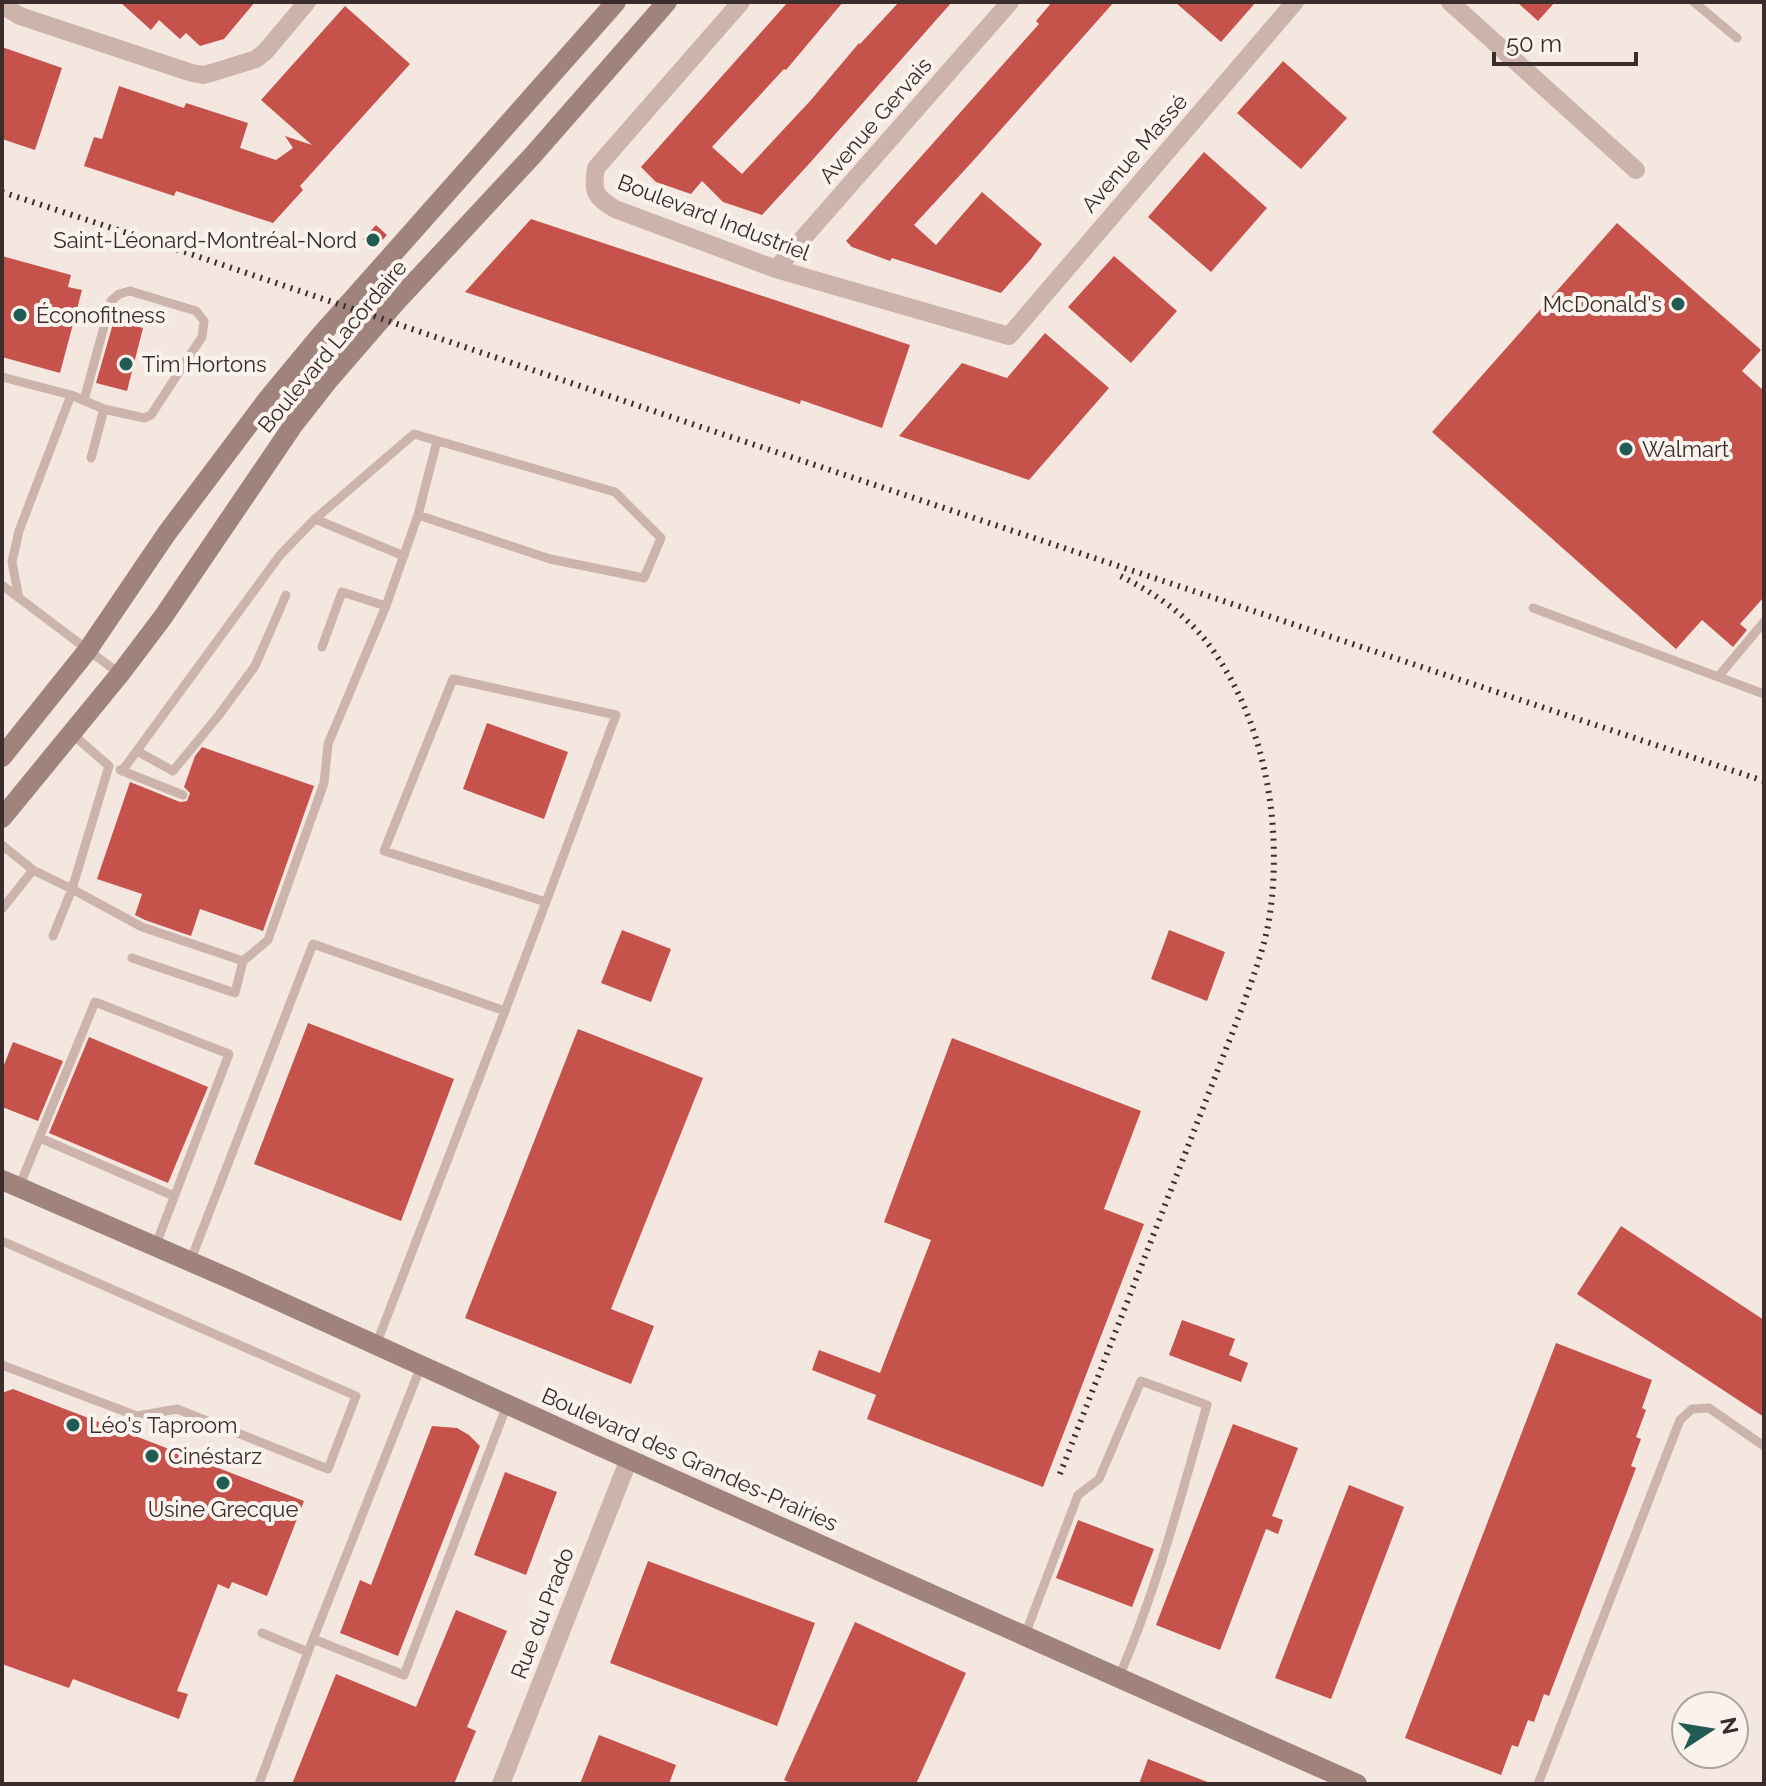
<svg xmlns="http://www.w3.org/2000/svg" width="1766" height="1786" viewBox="0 0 1766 1786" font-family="Raleway,sans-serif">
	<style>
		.building { fill: #c6524c }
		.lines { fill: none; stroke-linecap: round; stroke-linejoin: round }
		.service { stroke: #ccb4ac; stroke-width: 9 }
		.minor { stroke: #ccb4ac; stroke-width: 18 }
		.secondary { stroke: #a0837d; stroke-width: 20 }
		.rail { stroke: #3a2d2b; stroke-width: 6; stroke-dasharray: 2 6; stroke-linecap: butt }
		.poi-dot { fill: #205c54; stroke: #faf2ed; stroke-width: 3 }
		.labels { text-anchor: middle; stroke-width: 8; stroke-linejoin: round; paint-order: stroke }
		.street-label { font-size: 22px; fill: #3a2d2b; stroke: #faf2ed }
		.poi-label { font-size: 22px; fill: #3a2d2b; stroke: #faf2ed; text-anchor: start }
	</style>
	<rect width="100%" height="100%" fill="#f3e7e0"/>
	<path class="building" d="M120,2H255L224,39L200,46L186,33L180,39L159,20L151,30Z
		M788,2H843L786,70L784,69L712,147L742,174L811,100L859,43L860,44L899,2H952L808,165L762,215L723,202L702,181L691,194L656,182L641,167Z
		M1052,2H1114L972,162L914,225L936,245L982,192L1042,244L1031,259L1001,293L892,258L890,261L852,247L846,241L1039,24L1036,21Z
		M1175,2H1256L1221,42Z
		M1517,2H1555L1538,21Z
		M345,6L410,64L300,186L303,190L273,223L176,191L174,196L84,166L94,137L102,139L119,86L184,108L186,103L248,123L240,148L276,160L293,148L285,136L312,145L261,100Z
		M2,47L62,68L35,150L2,139Z
		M1283,61L1347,118L1301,169L1237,113Z
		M1204,152L1267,208L1211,272L1148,217Z
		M531,219L910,345L882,428L801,400L800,404L465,292Z
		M1617,223L1761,350L1742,371L1764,391V597L1740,624L1747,630L1733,647L1702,620L1676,649L1432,432Z
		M376,225L387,235L374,249L363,239Z
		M2,256L71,275L68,287L82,290L60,373L2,357Z
		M1114,256L1177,311L1131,363L1068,307Z
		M114,320L143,328L127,391L96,383Z
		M1045,333L1109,388L1029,480L899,436L962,363L1007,378Z
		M487,723L568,752L544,819L463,789Z
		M202,747L314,786L263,931L200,909L191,936L145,920L135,915L142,894L97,879L130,782L180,802L187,801L190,793L184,787L195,756Z
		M622,930L671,949L651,1002L601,983Z
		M1169,930L1225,952L1207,1001L1151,979Z
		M308,1023L454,1079L401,1221L254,1164Z
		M578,1029L703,1078L611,1309L654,1326L631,1384L465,1318Z
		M89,1037L208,1087L168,1183L49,1133Z
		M952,1038L1141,1111L1104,1209L1144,1224L1043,1487L867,1419L876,1395L812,1370L819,1350L880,1373L931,1240L884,1222Z
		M13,1042L63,1061L38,1121L2,1107V1070Z
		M1621,1226L1764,1320V1417L1577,1294Z
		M1182,1320L1235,1339L1229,1355L1248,1363L1241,1382L1169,1355Z
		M1556,1343L1652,1380L1642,1408L1646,1410L1636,1437L1641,1439L1631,1466L1636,1468L1572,1636L1549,1696L1544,1694L1534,1722L1528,1720L1518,1747L1512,1745L1501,1775L1405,1738Z
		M13,1389L304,1501L267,1596L232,1582L229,1589L218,1584L177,1691L188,1694L179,1719L73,1679L69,1688L2,1664V1393Z
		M1233,1424L1298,1448L1272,1516L1283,1520L1278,1534L1266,1529L1220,1650L1156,1625Z
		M432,1426L457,1428L469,1435L480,1446L398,1656L340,1633L360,1580L371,1585Z
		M505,1472L557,1492L526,1575L474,1555Z
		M1349,1485L1404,1507L1331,1699L1275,1678Z
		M1078,1520L1154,1549L1132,1607L1056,1578Z
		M648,1561L815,1623L777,1726L610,1663Z
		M456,1610L507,1631L467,1727L476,1731L454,1784H292L336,1674L416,1707Z
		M855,1622L966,1673L916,1784H792L784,1780Z
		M599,1735L676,1765L669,1784H580Z
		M1148,1759L1210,1783V1784H1139Z"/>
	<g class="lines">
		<path class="service" d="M1694,2L1737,38
			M2,377L71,395L104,409L144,418L151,415L202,337L204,321L196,311L130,291L119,294L111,301L84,400
			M91,458L104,409
			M418,515L437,441
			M315,519L404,556
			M2,585L120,674
			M19,598L12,562L19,531L71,395
			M1533,608L1764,694
			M1718,677L1764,622
			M71,733L109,766L72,889L142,927L243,961L268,940L324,783L328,744L386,606L342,592L322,647
			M137,751L173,771L219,715L255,666L286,595
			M120,770L183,795
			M122,771L280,555L315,519L414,434L615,492L661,538L644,578L550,559L418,515L386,606
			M2,845L33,870
			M2,909L33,870L72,889L53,936
			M132,958L235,993L243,961
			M505,1011L546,902L384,851L453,679L616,715L546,902
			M40,1138L174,1196
			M19,1187L95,1002L229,1054L155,1247
			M2,1241L356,1396L328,1469L177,1409L137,1416L2,1365
			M190,1262L313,944L505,1011L376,1345
			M262,1633L308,1652
			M1025,1635L1078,1495L1099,1479L1141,1381L1207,1405C1181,1496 1157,1589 1119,1677
			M313,1639L404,1675L507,1405
			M259,1784L308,1652L421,1366
			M1538,1784L1680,1420L1692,1409L1709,1408L1764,1446"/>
		<path class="minor" d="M741,2L596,168C592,192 595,197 615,209L776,269L1009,336L1295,2
			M1450,2L1636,170
			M2,3L5,7L20,16L192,73L203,75L211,73L256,59L265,52L307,2
			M776,269L1010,2
			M501,1784L629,1459"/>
		<path class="secondary" d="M2,757L87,651L167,533L267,400L320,336L616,2
			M2,818L120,674L163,617L294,424L327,382L397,301L533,155L667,2
			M2,1180L235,1281L599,1446L1357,1784"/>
		<path class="rail" d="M2,192L173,248L695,425L1764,781
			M1060,1474L1242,1008C1252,979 1264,950 1269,920C1284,826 1265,717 1206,641C1184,613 1150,590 1118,575"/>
	</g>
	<g class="poi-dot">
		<circle cx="373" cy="240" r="8"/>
		<circle cx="1678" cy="304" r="8"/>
		<circle cx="20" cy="315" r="8"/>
		<circle cx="126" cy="364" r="8"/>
		<circle cx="1626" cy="449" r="8"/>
		<circle cx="73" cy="1425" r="8"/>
		<circle cx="152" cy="1456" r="8"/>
		<circle cx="223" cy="1483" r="8"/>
	</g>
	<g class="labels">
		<g class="street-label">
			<text transform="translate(875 120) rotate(-49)" y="8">Avenue Gervais</text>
			<text transform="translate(1134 153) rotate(-49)" y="8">Avenue Massé</text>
			<text transform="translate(714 217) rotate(21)" y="8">Boulevard Industriel</text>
			<text transform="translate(332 346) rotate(-50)" y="8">Boulevard Lacordaire</text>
			<text transform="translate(690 1459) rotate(24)" y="8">Boulevard des Grandes-Prairies</text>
			<text transform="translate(542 1613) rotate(-69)" y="8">Rue du Prado</text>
		</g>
		<g class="poi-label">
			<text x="357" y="248" text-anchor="end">Saint-Léonard-Montréal-Nord</text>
			<text x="1662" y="312" text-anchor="end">McDonald's</text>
			<text x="36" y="323">Éconofitness</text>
			<text x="142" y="372">Tim Hortons</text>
			<text x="1642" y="457">Walmart</text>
			<text x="89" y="1433">Léo's Taproom</text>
			<text x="168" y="1464">Cinéstarz</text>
			<text x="223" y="1517" text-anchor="middle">Usine Grecque</text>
		</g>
	</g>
	<rect width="1766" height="1786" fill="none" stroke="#3a2d2b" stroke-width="8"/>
	<g transform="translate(1710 1730) rotate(78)"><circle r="38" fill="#faf2ed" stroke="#ada39f" stroke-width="2"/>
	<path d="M0-6L14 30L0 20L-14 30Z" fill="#205c54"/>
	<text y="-12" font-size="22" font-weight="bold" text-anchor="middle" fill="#3a2d2b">N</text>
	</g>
	<path d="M1494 52v12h142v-12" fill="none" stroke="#3a2d2b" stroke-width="4"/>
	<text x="1506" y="52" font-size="24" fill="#3a2d2b" stroke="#faf2ed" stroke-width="6" paint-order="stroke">50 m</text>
</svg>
